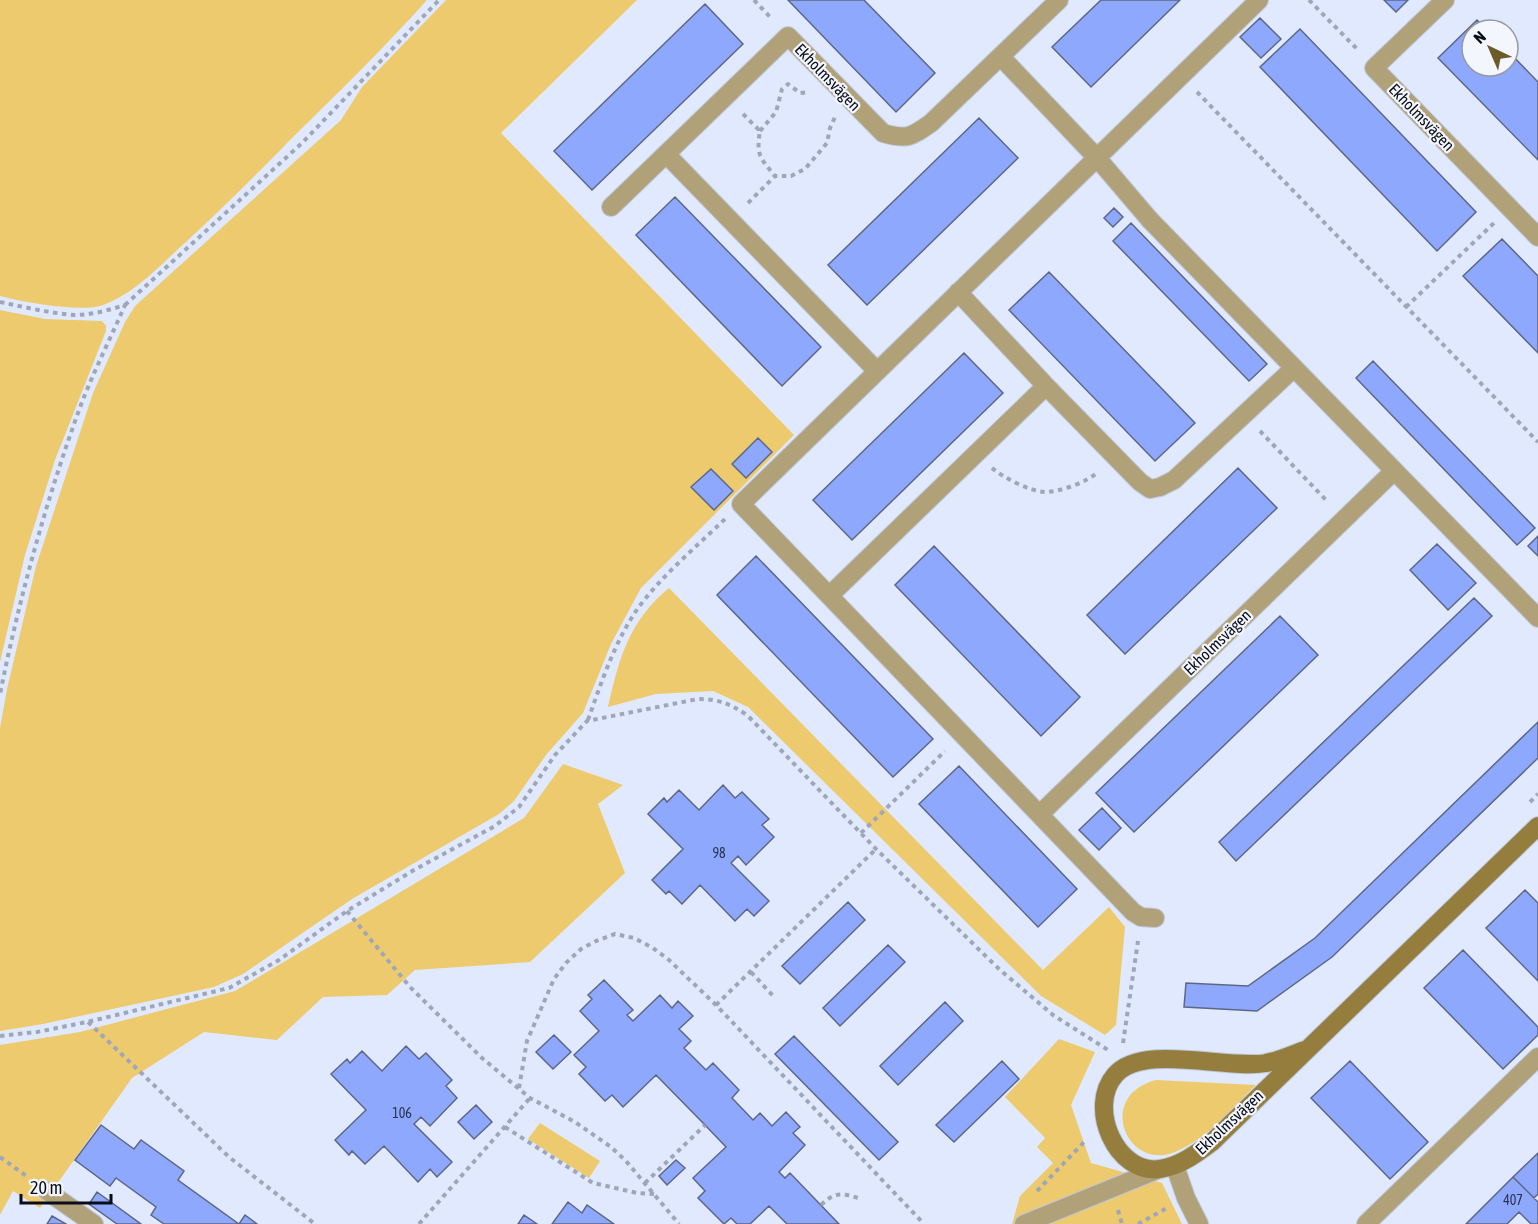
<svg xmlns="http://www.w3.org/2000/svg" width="1538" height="1224" viewBox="0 0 1538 1224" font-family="'Asap Condensed',sans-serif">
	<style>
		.green { fill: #ecca6d }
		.building { fill: #8ea8fe; stroke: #5d6785; stroke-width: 1.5 }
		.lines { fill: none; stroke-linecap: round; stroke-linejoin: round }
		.lane-casing { stroke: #bec6d9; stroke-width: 20 }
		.street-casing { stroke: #bec6d9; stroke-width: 20 }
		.secondary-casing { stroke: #bec6d9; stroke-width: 20 }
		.path { stroke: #9fa6b8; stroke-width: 4; stroke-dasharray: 4.5 4.5; stroke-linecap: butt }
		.lane { stroke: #b0a178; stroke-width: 18 }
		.street { stroke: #b0a178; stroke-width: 18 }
		.secondary { stroke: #947d3d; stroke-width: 18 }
		.labels { text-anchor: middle; stroke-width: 4.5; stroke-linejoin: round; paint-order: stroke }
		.number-label { font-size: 14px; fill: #2a3452 }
		.street-label { font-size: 16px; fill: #090d18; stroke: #f4f6fd }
	</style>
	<rect width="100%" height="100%" fill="#e1e9fe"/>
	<path class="green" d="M0,0H427C383,49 337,94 290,140C256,175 222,209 186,242C161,264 136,293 103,305C83,313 22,302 0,296Z
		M446,0H637L501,133L794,435L641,588L611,644L583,713L546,755L514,801L499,814L352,899L243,974L214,987L43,1024L0,1031V728L7,689L36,566L93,393L125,322L135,306L341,120L362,87Z
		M0,310L45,319L102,321L106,326V331L55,460L25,555L0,662Z
		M669,588L1043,970L1109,907L1125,927L1116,1025L1105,1035L1041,996L748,707L713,691L656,694L608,707C619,658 629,621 669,588Z
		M563,764L623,785L598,804L625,873L530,962L415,970L387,995L323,997L277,1040L204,1032L132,1078L40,1208L13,1191L0,1215V1045L80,1032L235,991L524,818Z
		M1059,1039L1095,1052L1071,1105L1091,1163L1162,1183L1182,1224H1012L1020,1196L1053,1163L1037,1147L1045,1138L1005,1097Z
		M1156,1080L1256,1085C1231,1109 1207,1139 1175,1152C1127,1172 1095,1096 1156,1080Z
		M540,1123L600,1161L589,1178L528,1139Z"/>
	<path class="building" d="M788,0H864L935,73L896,112Z
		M1101,0H1180L1091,87L1052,47Z
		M1384,0H1408L1396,12Z
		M705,4L743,44L592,190L554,151Z
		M1260,18L1281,39L1261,58L1240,37Z
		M1477,20L1487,30H1472V66H1508V51L1538,82V160L1438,58Z
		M1300,29L1476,212L1437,251L1260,67Z
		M979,118L1018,158L867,305L828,265Z
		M675,197L821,347L782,386L636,235Z
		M1114,208L1123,217L1113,227L1104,218Z
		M1131,223L1267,364L1249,381L1113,241Z
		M1502,239L1538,276V353L1463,276Z
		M1049,272L1195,423L1155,461L1009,310Z
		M964,353L1003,393L852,540L813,500Z
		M1373,361L1535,528L1517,545L1356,378Z
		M758,438L772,452L746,478L732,464Z
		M1238,468L1277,508L1125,654L1087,615Z
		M711,469L733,491L714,510L691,487Z
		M1538,536V556L1528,546Z
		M1437,544L1476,583L1448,610L1410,570Z
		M934,546L1080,697L1041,736L895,585Z
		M756,556L933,739L893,777L717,595Z
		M1474,598L1492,616L1236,861L1219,842Z
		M1280,616L1318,655L1134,832L1096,793Z
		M1538,722V758L1332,957L1257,1011L1184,1007L1186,983L1248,986L1315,938Z
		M959,766L1077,889L1038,927L919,804Z
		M723,785L735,798L742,792L769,819L762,825L774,837L746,865L738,856L731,863L769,901L754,916L747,909L735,921L700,885L682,904L669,891L666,894L652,880L683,849L648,814L664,798L667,802L679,790L699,810Z
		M1102,808L1121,828L1099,850L1079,830Z
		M1525,890L1538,903V981L1486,928Z
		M848,902L865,920L800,984L782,966Z
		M888,945L905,962L840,1026L823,1008Z
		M1463,950L1538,1027V1035L1503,1069L1424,988Z
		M604,980L633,1010L627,1015L633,1021L660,995L672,1008L678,1001L693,1016L679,1029L691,1041L684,1048L706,1070L713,1063L739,1090L732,1098L753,1120L760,1113L772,1126L786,1112L800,1127L793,1133L805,1145L779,1172L785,1178L790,1173L839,1224H787L769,1206L750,1224H737L731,1218L724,1224L698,1198L705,1191L693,1178L726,1147L705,1125L656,1075L623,1107L612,1095L605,1101L579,1074L586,1067L574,1055L599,1031L580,1011L592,999L588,995Z
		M945,1002L963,1021L898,1085L880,1066Z
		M554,1035L571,1052L553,1069L536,1052Z
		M794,1036L898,1142L879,1160L775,1054Z
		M406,1046L419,1059L426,1053L452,1080L446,1086L457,1098L430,1126L421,1117L414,1124L452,1162L437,1177L430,1169L418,1182L384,1146L365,1164L352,1151L349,1155L335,1140L366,1110L331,1074L347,1059L350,1063L362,1051L382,1071Z
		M1002,1061L1019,1079L954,1142L936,1125Z
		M1350,1061L1428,1142L1390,1179L1311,1098Z
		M476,1105L492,1122L474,1139L458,1122Z
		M101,1125L134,1149L141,1140L184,1171L178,1180L239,1224L245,1215L257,1224H164L151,1215L156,1207L116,1178L110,1186L75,1160Z
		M1538,1153V1194L1534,1198L1513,1177Z
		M676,1160L685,1168L667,1185L659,1176Z
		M1513,1177L1538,1202V1224H1531L1519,1212L1507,1224H1466Z
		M97,1192L141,1224H117L89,1204Z
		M568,1202L582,1213L587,1205L614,1224H552Z
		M524,1215L537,1224H518Z
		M52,1216L66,1224H47Z"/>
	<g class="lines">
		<defs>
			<path id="lane" d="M1150,220L1538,618
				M1024,1224L1157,1170
				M1366,1224L1538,1057"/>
			<path id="street" d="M1445,0L1374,68L1538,237
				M1001,57L1098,159L1150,220
				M611,207L666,154
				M958,292L1046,386L1140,482L1150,489L1160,487L1174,480L1294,368
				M876,370L666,154L788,36L883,133C907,140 911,137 931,123L1059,0
				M830,595L1046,386
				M1040,814L1394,471
				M1155,918L1141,917L1133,912L741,504L1259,0
				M1175,1166L1186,1198L1199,1224
				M47,1191L94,1224"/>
			<path id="secondary" d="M1305,1050C1293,1054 1279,1061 1266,1063C1227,1070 1143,1043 1115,1075C1087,1107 1116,1175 1160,1169C1180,1166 1196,1154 1212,1142L1538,826"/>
		</defs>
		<use href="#lane" class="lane-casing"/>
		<use href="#street" class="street-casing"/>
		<use href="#secondary" class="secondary-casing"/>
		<path class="path" d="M754,0L772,19
			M1309,0L1359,51
			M1197,92L1538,442
			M743,114L760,131C756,155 760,158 775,176
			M760,131L776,112L782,89L788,84L800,93L809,92
			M748,203L775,176H791L805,169L827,143L830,128L835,117
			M0,302C24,307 49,313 74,315C92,315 109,310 125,305C111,337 95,369 82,402C47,497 20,595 0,694
			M125,305L301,144L439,0
			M1406,307L1494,223
			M1260,431L1327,501
			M992,468C1004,478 1029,491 1045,492C1060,492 1087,482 1098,472
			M588,720C601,683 614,644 636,611C660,577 695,548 725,519
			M1530,802L1538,794
			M861,833L945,751
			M347,911L410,987L482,1058L530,1098L575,1122L611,1147L626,1161L679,1224
			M751,972L775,998
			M716,1005L876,849
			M88,1022L229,1157L315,1224
			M0,1036L37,1032L87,1022L229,988L279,960L347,911L414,870L495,826L519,807L555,755L587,721L698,699C719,699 730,704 747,715L876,849L999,969L1053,1015L1108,1050
			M1123,1043L1138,941
			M519,1088L527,1041L554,979L566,963L581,949L596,941L615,934L634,938L653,948L669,960L716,1005L924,1224
			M505,1127L593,1183L637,1193L654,1194
			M0,1157L29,1178
			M645,1183L705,1125
			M1037,1191L1085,1141
			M821,1205C836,1191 842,1193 861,1199
			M1118,1210L1122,1224
			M419,1224L530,1098
			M1138,1224L1167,1208"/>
		<use href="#lane" class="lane"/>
		<use href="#street" class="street"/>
		<use href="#secondary" class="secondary"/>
	</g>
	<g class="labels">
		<g class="number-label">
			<text x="719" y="858">98</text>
			<text x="402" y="1118">106</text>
			<text x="1513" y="1205">407</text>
		</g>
		<g class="street-label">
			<text transform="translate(828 77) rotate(46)" y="6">Ekholmsvägen</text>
			<text transform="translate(1422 117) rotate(46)" y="6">Ekholmsvägen</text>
			<text transform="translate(1217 642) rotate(-44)" y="6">Ekholmsvägen</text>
			<text transform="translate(1229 1122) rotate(-43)" y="6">Ekholmsvägen</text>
		</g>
	</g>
	<g transform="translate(1490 48) rotate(316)"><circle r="28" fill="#f4f6fd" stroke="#9699a1" stroke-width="1.5"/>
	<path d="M0-4.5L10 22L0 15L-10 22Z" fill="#6c5b29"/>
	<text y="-9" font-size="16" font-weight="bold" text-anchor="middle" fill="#090d18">N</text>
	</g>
	<path d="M21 1194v9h90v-9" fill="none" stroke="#090d18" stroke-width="3"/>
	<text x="30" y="1194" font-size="18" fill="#090d18" stroke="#f4f6fd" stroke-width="4.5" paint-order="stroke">20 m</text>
</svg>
